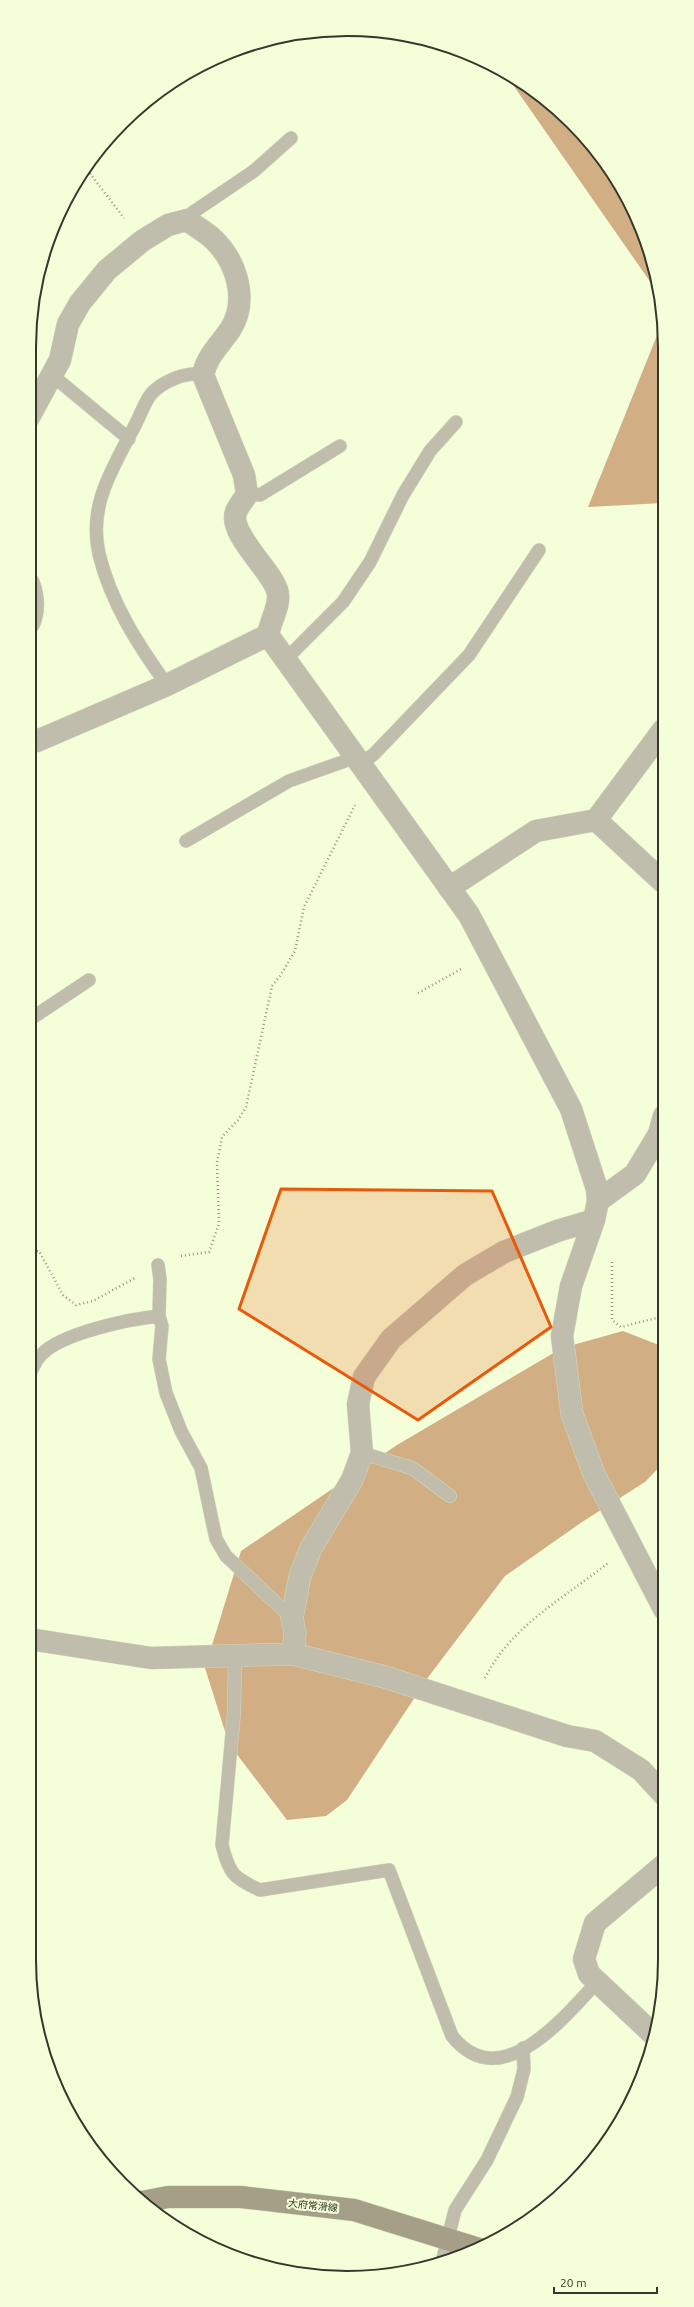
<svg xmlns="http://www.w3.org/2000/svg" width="694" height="2307" viewBox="0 0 694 2307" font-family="Ubuntu,'Noto Sans JP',sans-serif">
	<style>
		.forest { fill: #d2ae85 }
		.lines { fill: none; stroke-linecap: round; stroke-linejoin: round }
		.lane-casing { stroke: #d1dab9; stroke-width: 14 }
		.street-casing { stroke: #d1dab9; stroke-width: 23 }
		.secondary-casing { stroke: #d1dab9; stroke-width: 23 }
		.path { stroke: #90977d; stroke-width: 2.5; stroke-dasharray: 1 3; stroke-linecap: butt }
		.lane { stroke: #c1bdad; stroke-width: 13 }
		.street { stroke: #c1bdad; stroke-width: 22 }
		.secondary { stroke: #a59f88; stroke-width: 22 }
		.marked { fill: #e8590c; fill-opacity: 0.2; stroke: #e8590c; stroke-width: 3; stroke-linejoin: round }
		.labels { text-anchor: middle; stroke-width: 4; stroke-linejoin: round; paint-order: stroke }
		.street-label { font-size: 10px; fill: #343729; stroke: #f4fed9 }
		.rim { fill: none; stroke: #343729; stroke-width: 2 }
	</style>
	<rect width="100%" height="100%" fill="#f4fed9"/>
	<path class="forest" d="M514,80L572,122L632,207L658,293L511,82Z
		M662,323L663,503L588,507Z
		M623,1331L664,1347V1462L645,1482L582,1522L505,1576L429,1676L347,1800L326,1816L287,1820L229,1744L205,1668L241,1551L397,1445L562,1348Z"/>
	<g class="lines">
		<defs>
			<path id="lane" d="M187,220L192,213L254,171L291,138
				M53,376L129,439
				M247,494L260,495L340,446
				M286,659L343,602L370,562L403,495L430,451L456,422
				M167,685C138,645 111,603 99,554C88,506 112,470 133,429C139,419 144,403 151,394C163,381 187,371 203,375
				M361,764L374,754L469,655L539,550
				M186,841L289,781L348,760L354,755
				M29,1020L89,980
				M158,1265L160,1279L159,1316L162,1326L159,1359L166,1393L181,1431L201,1468L216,1539L226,1556L292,1618
				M29,1376C32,1369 36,1360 41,1355C61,1333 130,1319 159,1316
				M362,1453L412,1468L450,1496
				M235,1656L234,1712L222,1845C229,1873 233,1878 260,1890L389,1870L452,2036C500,2096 563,2019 597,1982
				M442,2262L455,2210L487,2160L517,2097L524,2069L523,2048"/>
			<path id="street" d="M29,417L60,360L68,324L80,303L107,270L142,241L168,225L187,220C195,226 204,231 212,238C237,261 249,301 230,330C219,346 207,356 203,375L244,475L247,494C244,500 238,506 236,512C228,533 271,570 277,590C282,603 270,621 268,635
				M29,584C33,595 35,611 29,623
				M663,730L596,820L663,882
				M29,736L37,741L167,685L268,635L469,915L571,1109L597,1189L598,1201L594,1220L571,1286L562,1336L572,1414L594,1474L664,1609
				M449,888L536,831L596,820
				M598,1201L635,1174L659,1134L664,1116
				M29,1639L151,1658L293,1654L385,1677L567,1736L595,1741L641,1770L665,1796
				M293,1654L295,1633L292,1618L300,1576L311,1548L352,1480L362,1453L358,1404L364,1377L391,1339L465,1275L504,1252L557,1231L594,1220
				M655,2036L589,1974L584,1959L595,1923L665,1864"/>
			<path id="secondary" d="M142,2202L168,2197H241L354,2210L479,2249"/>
		</defs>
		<use href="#lane" class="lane-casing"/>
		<use href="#street" class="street-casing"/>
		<use href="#secondary" class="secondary-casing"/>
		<path class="path" d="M85,167L124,218
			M418,993L463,968
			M29,1252L39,1251L63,1295L76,1305L93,1301L135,1278
			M181,1256L209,1252L219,1224L217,1163L222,1137L238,1120L246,1107L272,986L280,976L295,951L304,907L355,805
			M612,1262V1320L621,1327L664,1316
			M485,1678C511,1626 564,1598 608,1563"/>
		<use href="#lane" class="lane"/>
		<use href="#street" class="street"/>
		<use href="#secondary" class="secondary"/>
	</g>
	<path class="marked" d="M281,1189L492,1191L551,1327L418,1420L239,1309Z"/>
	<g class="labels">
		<g class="street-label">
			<text transform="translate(313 2205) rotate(6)" y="4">大府常滑線</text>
		</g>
	</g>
	<path d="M0 0H694V2307H0ZM347 36H347A311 311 0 0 1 658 347V1960A311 311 0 0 1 347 2271H347A311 311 0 0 1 36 1960V347A311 311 0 0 1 347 36Z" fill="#f4fed9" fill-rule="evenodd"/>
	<path class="rim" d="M347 36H347A311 311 0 0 1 658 347V1960A311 311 0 0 1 347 2271H347A311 311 0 0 1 36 1960V347A311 311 0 0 1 347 36Z"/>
	<path d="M554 2287v6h103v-6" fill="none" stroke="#343729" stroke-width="2"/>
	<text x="560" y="2287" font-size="12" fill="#343729" stroke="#f4fed9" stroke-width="3" paint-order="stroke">20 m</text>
</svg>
